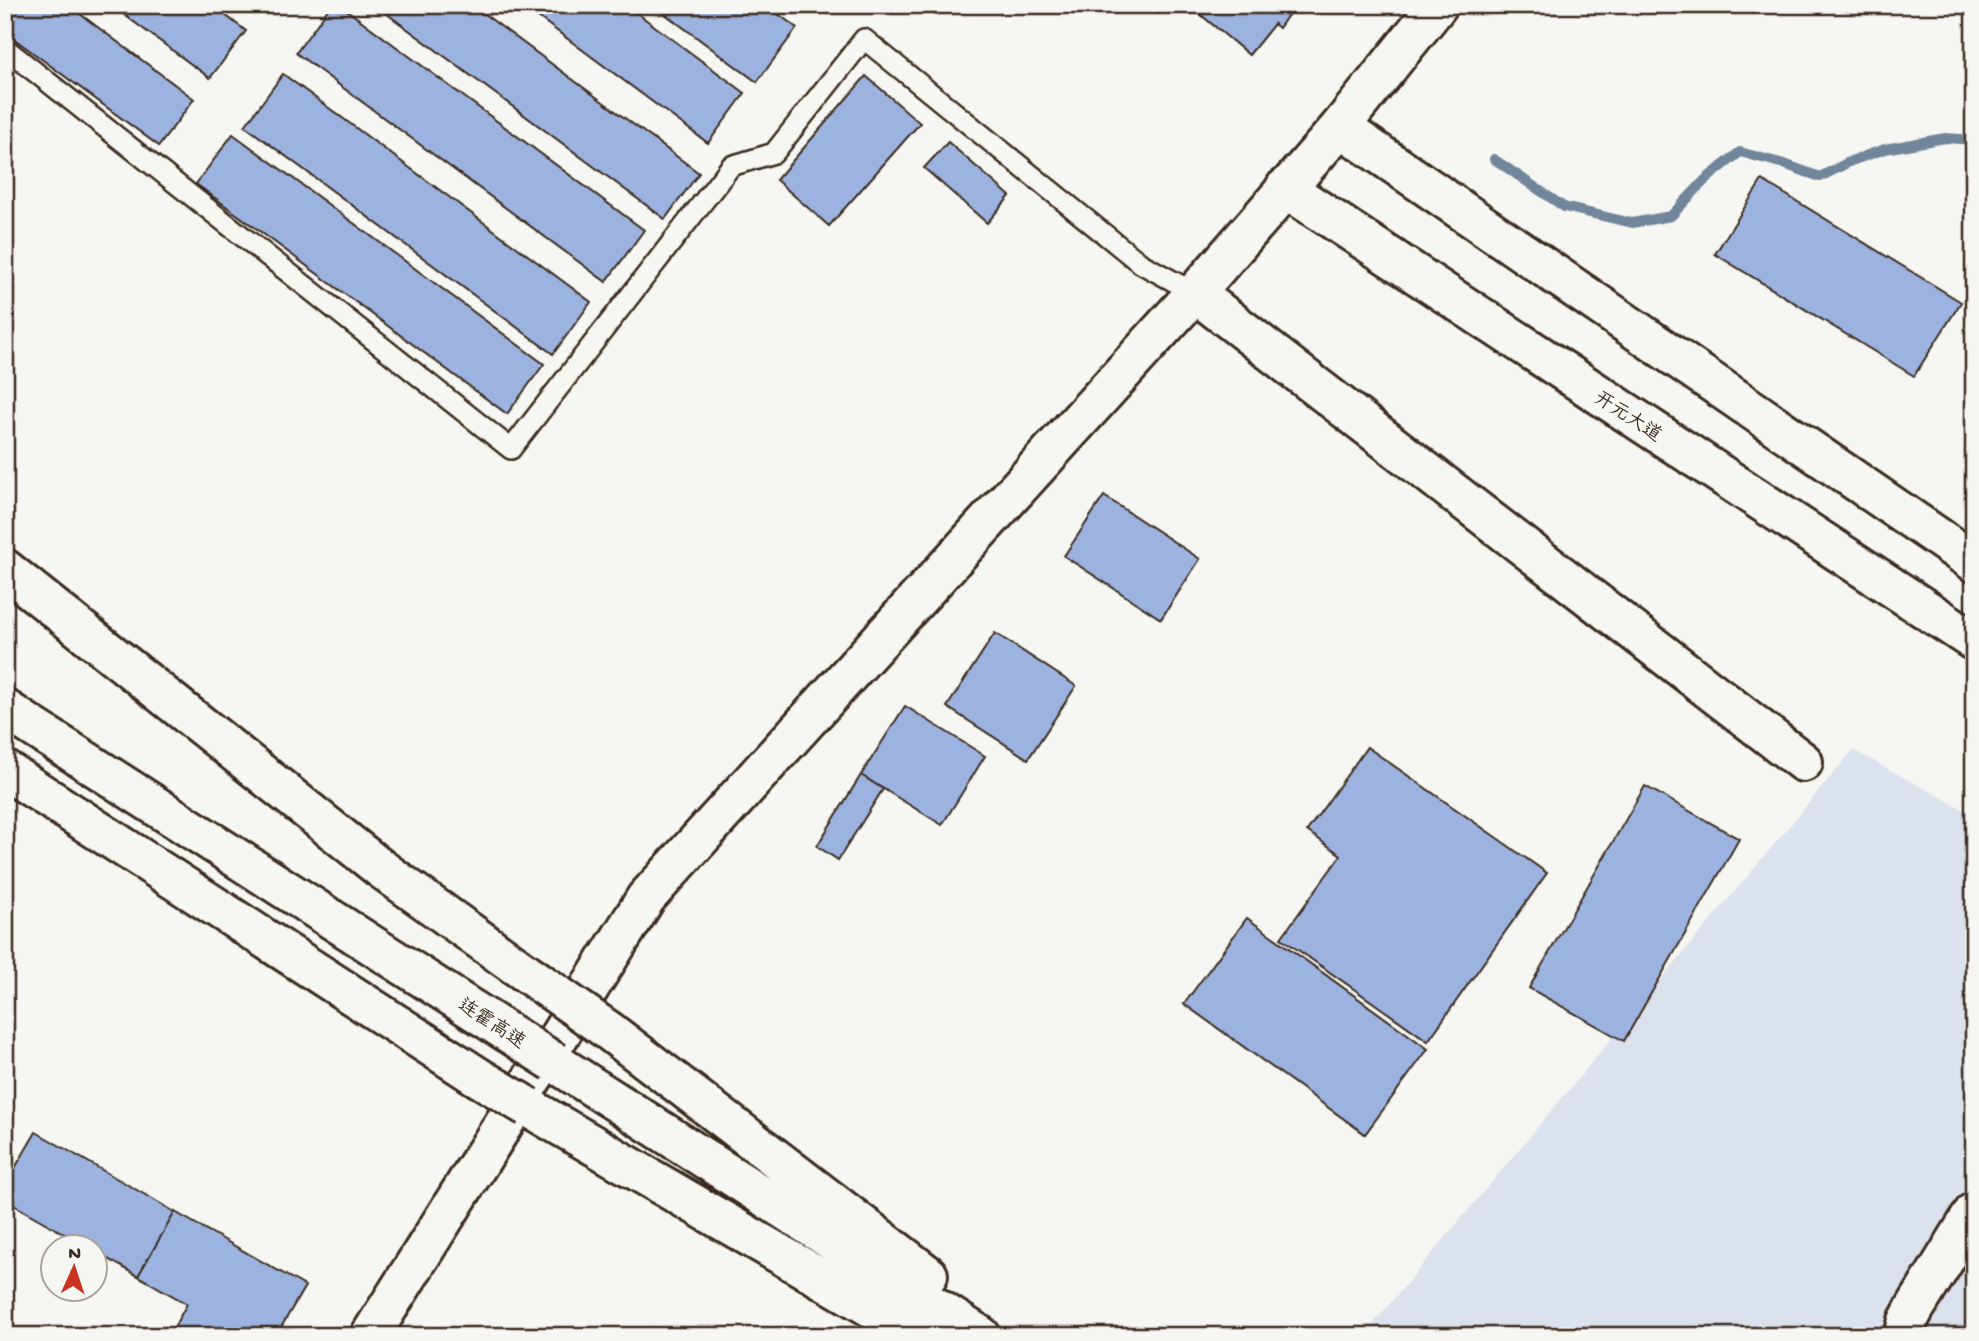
<svg xmlns="http://www.w3.org/2000/svg" width="1979" height="1341" viewBox="0 0 1979 1341" font-family="'Gochi Hand','LXGW WenKai TC',sans-serif">
	<style>
		.built { fill: #dbe2ed }
		.lines { fill: none; stroke-linecap: round; stroke-linejoin: round }
		.stream { stroke: #71869b; stroke-width: 10 }
		.building { fill: #9cb3e0; stroke: #3b2a1e; stroke-width: 2 }
		.lane-casing { stroke: #3b2a1e; stroke-width: 24 }
		.street-casing { stroke: #3b2a1e; stroke-width: 44 }
		.secondary-casing { stroke: #3b2a1e; stroke-width: 44 }
		.highway-casing { stroke: #3b2a1e; stroke-width: 44 }
		.lane { stroke: #f6f6f2; stroke-width: 19 }
		.street { stroke: #f6f6f2; stroke-width: 38 }
		.secondary { stroke: #f6f6f2; stroke-width: 38 }
		.highway { stroke: #f6f6f2; stroke-width: 38 }
		.highway-bridge-casing { stroke: #3b2a1e; stroke-width: 44; stroke-linecap: butt }
		.highway-bridge { stroke: #f6f6f2; stroke-width: 38 }
		.labels { text-anchor: middle; stroke-width: 5; stroke-linejoin: round; paint-order: stroke }
		.street-label { font-size: 19px; fill: #3b2a1e; stroke: #f6f6f2 }
	</style>
	<rect width="100%" height="100%" fill="#f6f6f2"/>
	<filter id="ink" filterUnits="userSpaceOnUse"><feTurbulence type="fractalNoise" baseFrequency=".0143" numOctaves="2"/><feDisplacementMap in="SourceGraphic" scale="14" xChannelSelector="R" yChannelSelector="G"/><feConvolveMatrix kernelMatrix="1 2 1 2 8 2 1 2 1" color-interpolation-filters="sRGB"/></filter>
	<g filter="url(#ink)">
		<path class="built" d="M1853,750L1974,815V1336H1363Z"/>
		<g class="lines">
			<path class="stream" d="M1494,159L1564,207L1632,223L1671,216L1705,180L1740,152L1784,164L1820,177L1851,161L1885,149L1945,138L1974,140"/>
		</g>
		<path class="building" d="M5,5H68L194,99L159,146L5,32Z
			M111,5H212L246,31L210,78Z
			M331,5H340L644,230L606,282L296,53Z
			M375,5H472L699,173L665,219Z
			M522,5H626L745,93L708,143Z
			M653,5H766L797,28L757,82Z
			M1207,5H1295L1279,28L1274,24L1249,55L1200,14Z
			M283,74L591,302L553,354L245,126Z
			M866,76L920,123L829,226L776,180Z
			M233,134L544,364L507,414L196,184Z
			M948,142L1010,196L987,223L924,168Z
			M1762,180L1961,302L1914,376L1715,254Z
			M1104,496L1200,559L1161,619L1064,556Z
			M995,633L1076,686L1028,759L947,707Z
			M905,706L985,756L942,825L861,775Z
			M1367,747L1547,873L1428,1041L1281,938L1341,855L1307,831Z
			M861,775L883,789L838,860L817,846Z
			M1645,786L1739,839L1624,1041L1529,988Z
			M1247,918L1428,1049L1365,1134L1184,1004Z
			M36,1132L175,1212L138,1276L94,1251V1246H86L5,1200V1185Z
			M175,1212L305,1286L276,1336H169L187,1304L138,1276Z"/>
		<g class="lines">
			<defs>
				<path id="lane" d="M5,48L511,449L731,166L774,153L864,39L1140,263L1195,293"/>
				<path id="street" d="M1340,127L1974,562
					M1285,188L1974,641
					M1195,293L1803,762
					M1904,1336L1908,1321L1915,1308L1974,1212"/>
				<path id="secondary" d="M370,1336L646,898L1195,293L1340,127L1438,5"/>
				<path id="highway" d="M5,569L380,868L515,965
					M5,709L507,1032
					M5,770L478,1077
					M609,1031L928,1275
					M554,1062L981,1336
					M528,1107L920,1336"/>
			</defs>
			<use href="#lane" class="lane-casing"/>
			<use href="#street" class="street-casing"/>
			<use href="#secondary" class="secondary-casing"/>
			<use href="#highway" class="highway-casing"/>
			<use href="#lane" class="lane"/>
			<use href="#street" class="street"/>
			<use href="#secondary" class="secondary"/>
			<use href="#highway" class="highway"/>
			<defs>
				<path id="highway-bridge" d="M515,965L609,1031
					M507,1032L554,1062
					M478,1077L528,1107"/>
			</defs>
			<use href="#highway-bridge" class="highway-bridge-casing"/>
			<use href="#highway-bridge" class="highway-bridge"/>
		</g>
	</g>
	<g class="labels">
		<g class="street-label">
			<text transform="translate(1629 415) rotate(33)" y="7">开元大道</text>
			<text transform="translate(493 1022) rotate(33)" y="7">连霍高速</text>
		</g>
	</g>
	<rect width="1979" height="1341" fill="none" stroke="#f6f6f2" stroke-width="28"/>
	<rect x="14" y="14" width="1951" height="1313" fill="none" stroke="#3b2a1e" stroke-width="2.5" filter="url(#ink)"/>
	<g transform="translate(74 1268) rotate(3)"><circle r="33" fill="#f6f6f2" stroke="#aba49d" stroke-width="2"/>
	<path d="M0-5L12 26L0 18L-12 26Z" fill="#c8321e"/>
	<text y="-10" font-size="19" font-weight="bold" text-anchor="middle" fill="#3b2a1e">N</text>
	</g>
</svg>
